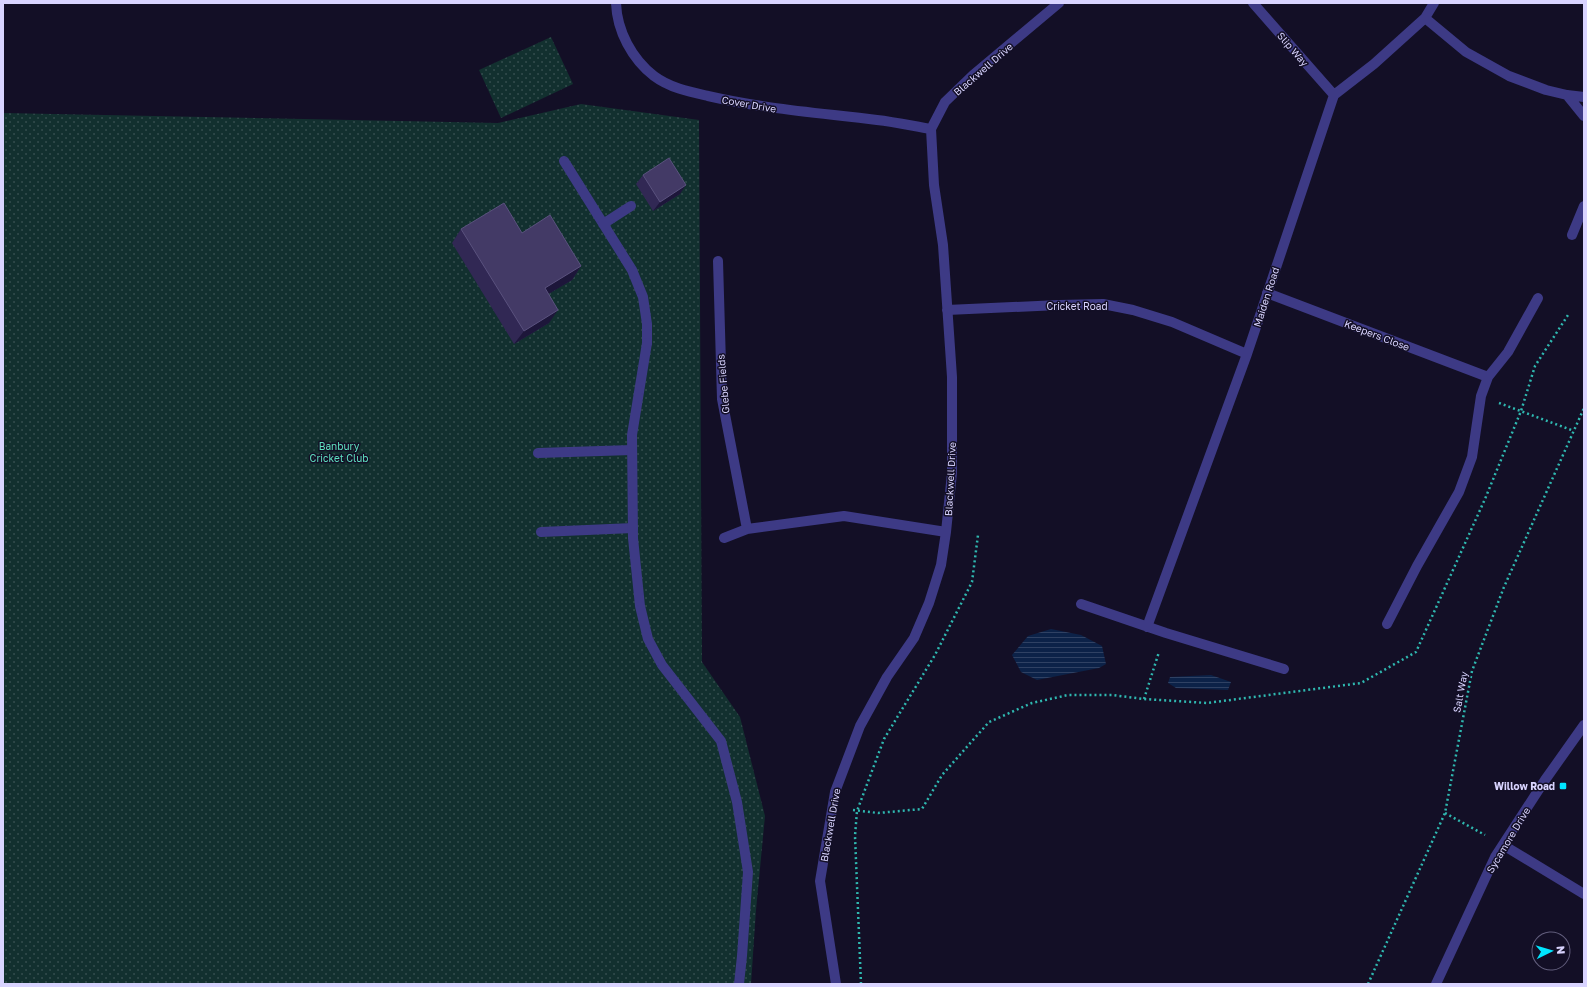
<svg xmlns="http://www.w3.org/2000/svg" width="1587" height="987" viewBox="0 0 1587 987" font-family="'Golos Text',sans-serif">
	<style>
		.park { fill: url(#park-dots) }
		.water { fill: url(#water-rules) }
		.lines { fill: none; stroke-linecap: round; stroke-linejoin: round }
		.path { stroke: #2fb8b0; stroke-width: 2.5; stroke-dasharray: 2 3; stroke-linecap: butt }
		.lane { stroke: #3d3a85; stroke-width: 10 }
		.street { stroke: #3d3a85; stroke-width: 10 }
		.wall { fill: #312854 }
		.shaded-wall { fill: #1d163a }
		.building { fill: #433a66; stroke: #5a527e }
		.poi-dot { fill: #00e5ff; stroke: #130f26; stroke-width: 1.5 }
		.labels { text-anchor: middle; stroke-width: 3; stroke-linejoin: round; paint-order: stroke }
		.street-label { font-size: 10px; fill: #d9d4ff; stroke: #130f26 }
		.park-label { font-size: 10px; fill: #5fe0c0; stroke: #130f26 }
		.poi-label { font-size: 10px; font-weight: bold; fill: #d9d4ff; stroke: #130f26; text-anchor: end }
	</style>
	<defs>
		<pattern id="park-dots" width="8" height="8" patternUnits="userSpaceOnUse"><rect width="8" height="8" fill="#12302f"/><path d="M2 2h.1M6 6h.1" fill="none" stroke="#344d4e" stroke-width="1.8" stroke-linecap="round"/></pattern>
		<pattern id="water-rules" width="6" height="5" patternUnits="userSpaceOnUse"><rect width="6" height="5" fill="#0c2248"/><path d="M0 2.5h6" fill="none" stroke="#2f4163"/></pattern>
	</defs>
	<rect width="100%" height="100%" fill="#130f26"/>
	<path class="park" d="M551,37L573,84L501,118L479,70Z
		M581,104L699,120L702,662L740,717L765,816L756,910L751,984H3V113L498,123Z"/>
	<path class="water" d="M1051,629L1081,635L1102,646L1106,664L1099,668L1037,680L1021,672L1012,655L1028,636Z
		M1211,675L1231,682L1228,690L1176,688L1168,683L1170,677Z"/>
	<g class="lines">
		<path class="path" d="M1499,403L1574,431
			M1144,699L1159,652
			M853,810L878,813L922,809L942,775L989,722L1032,703L1068,695H1112L1144,699L1207,703L1361,683L1416,652L1485,499L1521,411L1535,366L1568,315
			M1445,813L1485,835
			M861,984L855,836L857,811L884,739L935,655L972,582L978,535
			M1368,984L1445,813L1472,671L1504,587L1584,408"/>
		<path class="lane" d="M564,161L632,270L643,297L647,324V343
			M603,224L631,206
			M538,453L632,450
			M541,532L633,528"/>
		<path class="street" d="M616,3C617,31 632,59 654,76C670,88 690,92 708,96C764,109 821,113 877,120C895,122 913,126 931,129
			M1253,3L1334,95
			M1425,18L1466,52L1509,76L1546,90L1567,95L1584,97
			M1567,95L1584,116
			M1572,235L1584,206
			M718,261L722,399L747,529
			M1267,293L1488,377
			M947,310L1059,305L1103,304L1133,310L1172,322L1247,354
			M647,343L632,435L633,538L640,606L648,639L662,665L721,741L737,802L748,872L742,956L739,984
			M724,538L747,529L844,516L946,532
			M1081,604L1166,633L1284,669
			M1387,624L1417,566L1459,492L1472,457L1481,396L1488,377L1508,352L1538,298
			M1147,627L1247,354L1334,95L1374,64L1425,18L1434,3
			M1503,845L1584,894
			M836,984L820,881L835,792L860,726L887,677L914,638L929,603L941,565L946,532L952,473V377L943,245L934,185L931,129L945,102L973,75L1059,3
			M1436,984L1495,857L1545,780L1584,725"/>
	</g>
	<path class="wall" d="M643,175L680,194L653,211L636,184Z
		M461,229L522,233L581,266L572,280L548,294L549,323L514,344L452,243Z"/>
	<path class="shaded-wall" d="M686,185L680,194L653,211L660,202Z
		M581,266L572,280L535,302L545,288Z
		M558,310L549,323L514,344L524,331Z"/>
	<path class="building" d="M669,158L686,185L660,202L643,175Z
		M504,203L522,233L550,215L581,266L545,288L558,310L524,331L461,229Z"/>
	<rect class="poi-dot" x="1559" y="782" width="8" height="8" rx="2"/>
	<g class="labels">
		<g class="street-label">
			<text transform="translate(1293 49) rotate(49)" y="4">Slip Way</text>
			<text transform="translate(983 69) rotate(-41)" y="4">Blackwell Drive</text>
			<text transform="translate(749 104) rotate(10)" y="4">Cover Drive</text>
			<text transform="translate(1266 297) rotate(-72)" y="4">Maiden Road</text>
			<text x="1077" y="310">Cricket Road</text>
			<text transform="translate(1377 335) rotate(21)" y="4">Keepers Close</text>
			<text transform="translate(723 384) rotate(-95)" y="4">Glebe Fields</text>
			<text transform="translate(950 479) rotate(-87)" y="4">Blackwell Drive</text>
			<text transform="translate(1460 692) rotate(-79)" y="4">Salt Way</text>
			<text transform="translate(830 825) rotate(-80)" y="4">Blackwell Drive</text>
			<text transform="translate(1508 840) rotate(-59)" y="4">Sycamore Drive</text>
		</g>
		<g class="park-label">
			<text x="339" y="450">Banbury<tspan x="339" dy="12">Cricket Club</tspan></text>
		</g>
		<g class="poi-label">
			<text x="1555" y="790">Willow Road</text>
		</g>
	</g>
	<rect width="1587" height="987" fill="none" stroke="#d9d4ff" stroke-width="8"/>
	<g transform="translate(1551 951) rotate(85)"><circle r="19" fill="#130f26" stroke="#625e7d"/>
	<path d="M0-3L7 15L0 10L-7 15Z" fill="#00e5ff"/>
	<text y="-6" font-size="11" font-weight="bold" text-anchor="middle" fill="#d9d4ff">N</text>
	</g>
</svg>
